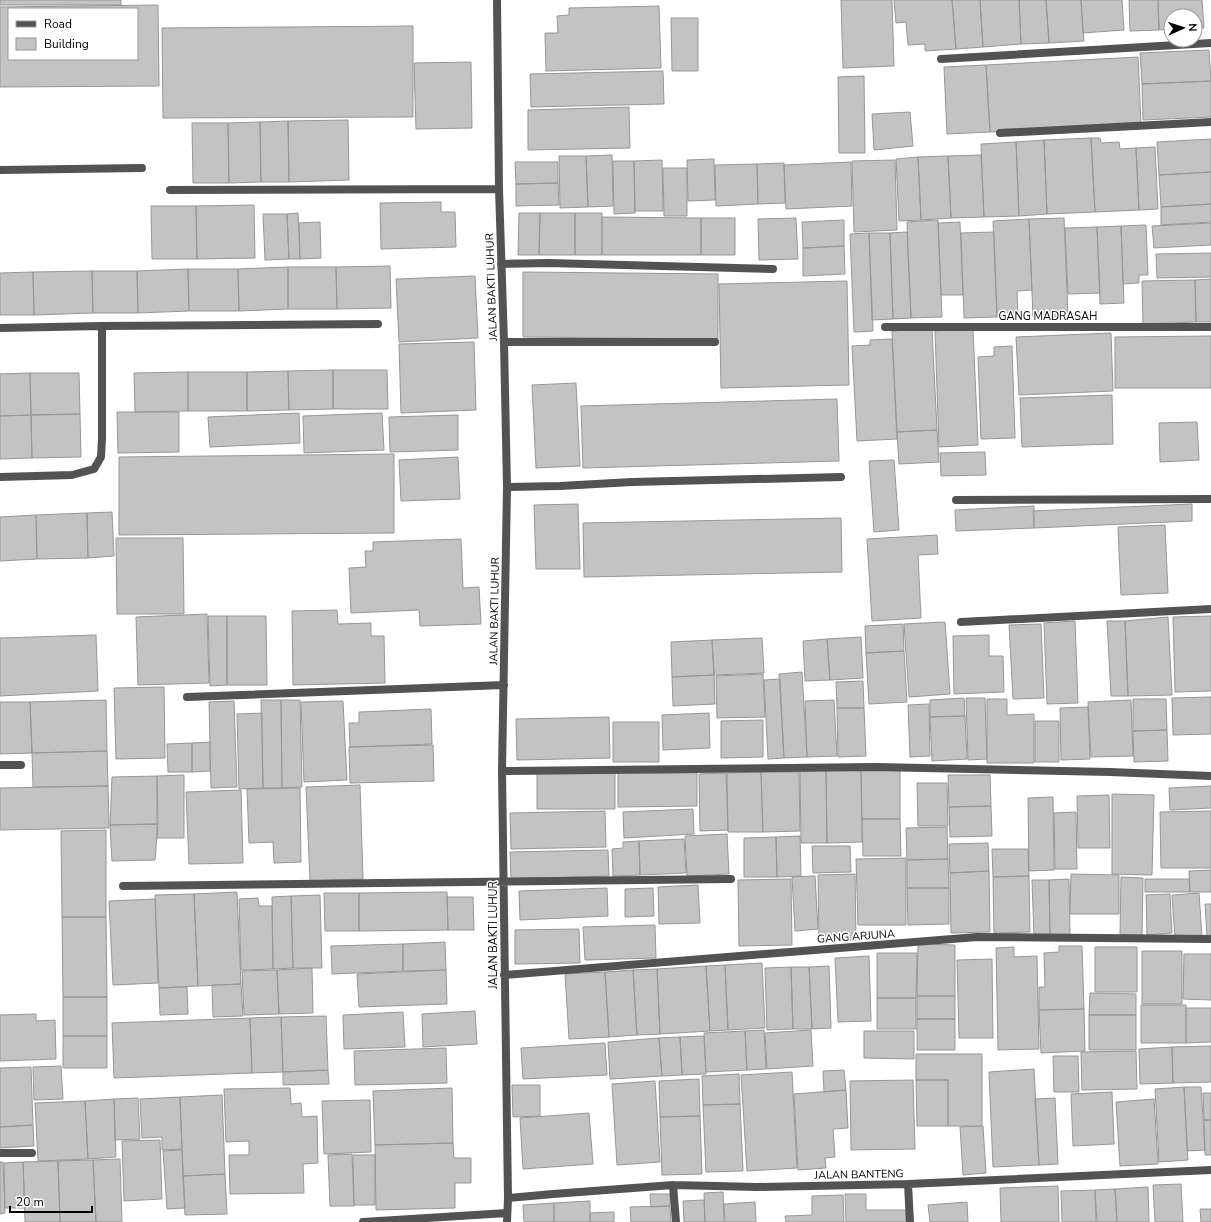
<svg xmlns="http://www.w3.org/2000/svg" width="1211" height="1222" viewBox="0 0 1211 1222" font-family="'Nunito Sans',sans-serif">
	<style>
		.building { fill: #c3c3c3; stroke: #979797; fill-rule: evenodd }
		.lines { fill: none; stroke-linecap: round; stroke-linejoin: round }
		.service { stroke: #535353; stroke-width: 8 }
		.minor { stroke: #535353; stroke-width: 8 }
		.labels { text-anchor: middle; stroke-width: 3; stroke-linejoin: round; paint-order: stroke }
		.street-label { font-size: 11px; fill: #000; stroke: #fff }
	</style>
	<rect width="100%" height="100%" fill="#fff"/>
	<path class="building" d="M0,0H121V5H0Z
		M841,0H892L894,66L843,68Z
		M894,0H952L956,49L925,51V44L908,45L906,22L896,23Z
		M952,0H980L983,47L956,49Z
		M980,0H1019L1021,44L983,47Z
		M1019,0H1046L1049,43L1021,44Z
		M1046,0H1081L1084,41L1049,43Z
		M1081,0H1122L1124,30L1083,33Z
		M1129,0H1158L1159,30L1130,31Z
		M1158,0H1202L1204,28H1195V16H1171V29L1159,30Z
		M158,5L159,86L0,87V7ZM9,9H137V59H9Z
		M659,6L661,68L546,71L545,33H558L557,16L569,15V8Z
		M671,18H698V71H672Z
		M413,26V117L163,118L162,28Z
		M1209,50L1211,81L1142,84L1140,53Z
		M1138,57L1141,124L990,132L986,65Z
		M471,62L472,128L416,129L414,63Z
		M986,65L990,132L947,134L944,67Z
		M663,71L664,104L531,107L530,74Z
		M864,76L865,153H839L838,77Z
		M1211,81V117L1143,120L1142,84Z
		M629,107L630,148L528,150V110Z
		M910,112L913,146L874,150L872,114Z
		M348,120L349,180L289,182L288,121Z
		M288,121L289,182H261L260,122Z
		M260,122L261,182L229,183L228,123Z
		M192,123H228L229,183H193Z
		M1091,138L1095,212L1047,214L1044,140Z
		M1091,138H1100L1101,143L1119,142L1120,149L1136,148L1139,210L1095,212Z
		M1211,139V172L1159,175L1157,142Z
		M1044,140L1047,214L1019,216L1016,142Z
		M1016,142L1019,216L984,217L981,144Z
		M1155,147L1158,209L1139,210L1136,148Z
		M612,155L613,206L588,207L586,156Z
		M981,155L984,217L951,218L948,156Z
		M559,156H586L588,207L560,208Z
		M948,156L951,218L921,220L918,157Z
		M918,157L921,220L899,221L896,159Z
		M714,159L715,200L688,201L687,160Z
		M662,160L663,211H635L634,161Z
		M895,160L897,230L854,232L852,161Z
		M613,161H634L635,213L614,214Z
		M515,162H558V183L516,184Z
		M851,162L852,206L786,209L784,165Z
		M784,163L785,203L758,204L757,164Z
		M757,164L758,204L716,206L715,165Z
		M663,168H687V216H664Z
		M1211,172V204L1161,207L1159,175Z
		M558,183L559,205L516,206V184Z
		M441,202V212H455L456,247L381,249L380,203Z
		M1211,204V222L1161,225V207Z
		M254,205L255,258L197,259L196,206Z
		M151,206H196L197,259H152Z
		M298,213L300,259H289L287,214Z
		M519,213H540L539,255H518Z
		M540,213H575V255H539Z
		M575,213H602V255H575Z
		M263,214H287L289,259L265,260Z
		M602,217L701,218V255H602Z
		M701,218H735V255H701Z
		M796,218L798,259L759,260L758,219Z
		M1064,218L1068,316L1033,317L1029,219Z
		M1029,219L1032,290L1017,291L1018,317H997L993,221Z
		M844,220V246L803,248L802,222Z
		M938,220L942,317L911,318L907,222Z
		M320,222L321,258L300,259L299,223Z
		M960,222L963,295H941L938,223Z
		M1211,223V245L1154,248L1152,226Z
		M1146,225L1148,275H1139V283L1123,284L1121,226Z
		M1121,226L1124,303L1100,304L1097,227Z
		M1097,227L1100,293L1068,294L1065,228Z
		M907,232L911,318L893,319L890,233Z
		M994,232L997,317L964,318L961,233Z
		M869,233L873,331L854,332L850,234Z
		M869,233H890L893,319L872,320Z
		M844,246L845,274L803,276V248Z
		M1211,253V277L1157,278L1156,254Z
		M390,266L391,308L337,309L336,267Z
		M288,267H336L337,309H288Z
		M288,267V309L239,311L238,269Z
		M188,269H238L239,311H189Z
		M188,269L189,311L138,313L137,271Z
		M92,271H137L138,313H93Z
		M92,271L93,313L34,315L33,272Z
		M33,272L34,315H0V273Z
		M523,272L718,274V339L523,337Z
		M475,276L478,338L399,342L396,279Z
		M1211,279V322H1196L1195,280Z
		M1195,280L1196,322L1143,324L1142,281Z
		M847,281L849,385L721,388L719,284Z
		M932,329L937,430L897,432L892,331Z
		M973,329L978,445L939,447L935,331Z
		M1111,333L1113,391L1019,395L1016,337Z
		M1211,336V388H1115V337Z
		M892,339L897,439L857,441L852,346L870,345V340Z
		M474,342L476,410L401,413L399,344Z
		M1012,346L1015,438L981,439L978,357L994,356V347Z
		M333,370V409L289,410L288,371Z
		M333,370H387L388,409H333Z
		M288,371L289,410L247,411V372Z
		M188,372V411L135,412L134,373Z
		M188,372H247V411H188Z
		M30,373H79L80,414L31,415Z
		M30,373L31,415L0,416V374Z
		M576,383L580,466L536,468L532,385Z
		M1112,395L1113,444L1022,447L1020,398Z
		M837,399L839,461L583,468L581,406Z
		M117,412H179V452L118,453Z
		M299,413L300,443L210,447L208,417Z
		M382,413L384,450L304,453L303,416Z
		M80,414L81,457L32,458L31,415Z
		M31,415L32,458L0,459V416Z
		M458,415V450L390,452L389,417Z
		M1197,422L1199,460L1160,462L1159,423Z
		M937,430L939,462L899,464L897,432Z
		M985,452L986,475L941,476L940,453Z
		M394,454V533L119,535V457Z
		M458,457L460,499L401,501L399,460Z
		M894,460L899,530L874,532L869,461Z
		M578,504L580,569H536L534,505Z
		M1192,504V521L1034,528L1033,511Z
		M1034,506V528L956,531L955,510Z
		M112,512L114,556L88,558L87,513Z
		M87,513L88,558L37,559L36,515Z
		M36,515L37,559L0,561V517Z
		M841,518L842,572L584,577L583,523Z
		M1165,525L1168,593L1121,595L1118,527Z
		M937,535L938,554L918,555L921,618L872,621L867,539Z
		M116,538H183L184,614H117Z
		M461,539L463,588L479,587L481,624L420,626L419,610L351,613L349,568L366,567L365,551H373V542Z
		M337,610L338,624L371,623V636H384L385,683L293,685L292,611Z
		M207,614L209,683L138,685L136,617Z
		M208,616H227V685L210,686Z
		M227,616H266L267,685H227Z
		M1211,616V691L1175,692L1173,617Z
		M1168,617L1172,695L1128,696L1125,621Z
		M1075,621L1078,703L1047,704L1044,623Z
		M1107,621H1125L1128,696H1111Z
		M945,622L950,694L909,697L904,624Z
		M903,624L904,651L866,653L865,626Z
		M1041,624L1044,698L1013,699L1009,625Z
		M96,635L98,691L0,696V638Z
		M989,635V656H1003L1004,692L954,694L953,636Z
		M861,637L863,678L830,680L827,639Z
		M762,638L764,673L714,675L712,640Z
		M827,639L830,680L805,681L803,641Z
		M712,640L714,675L672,677L671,642Z
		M904,651L907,702L869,704L866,653Z
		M802,672L807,757L784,758L779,674Z
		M763,674L765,717L717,718L716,676Z
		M714,675L715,704L673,706L672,677Z
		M780,679L784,758L768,759L764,680Z
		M863,681L864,708H837L836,682Z
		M164,687L165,758L116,759L114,688Z
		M1211,697V734L1173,735L1172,698Z
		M964,698L965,716L930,717V700Z
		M966,698H985L987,759L968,760Z
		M987,699H1007V715L1034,714V763H987Z
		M1133,699H1166L1167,730L1133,731Z
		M106,700L107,751L32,753L30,702Z
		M261,700H281L282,788H263Z
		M281,700H300L302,787L282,788Z
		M834,700L837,756L807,757L805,701Z
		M1131,700L1133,756L1091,757L1088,702Z
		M234,701L237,787L211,788L209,702Z
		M343,701L347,780L304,782L301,702Z
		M0,702H30L32,753L0,754Z
		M929,704L930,756L910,757L908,705Z
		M1088,707L1090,759L1061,760L1060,708Z
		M837,708H864L866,756L838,757Z
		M431,709L432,744L350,747L349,723H359V712Z
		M262,713L263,788L239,789L237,714Z
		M709,713L710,748L663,750L662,715Z
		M965,716L967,759L932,761L930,717Z
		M609,717L610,758L517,760L516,719Z
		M763,720V757L721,758V721Z
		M1035,721H1059V762H1035Z
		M613,722H659V762H613Z
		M1167,730L1168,761L1134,762L1133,731Z
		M210,742V771L192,772V743Z
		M192,743V772H168L167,744Z
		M433,745L434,781L350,783L349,747Z
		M107,751L108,786L33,787L32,753Z
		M826,770L827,843H801L800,771Z
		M826,770H861L862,842L827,843Z
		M861,770H900V819H862Z
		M615,772V809H537V773Z
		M761,772L763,832H728L727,773Z
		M761,772H799L800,831L763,832Z
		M618,773H697V806L618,807Z
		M726,773L728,830L700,831L699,774Z
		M184,775V838H157V776Z
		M948,775H990L991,806L949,807Z
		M157,776L158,824L110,825L112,777Z
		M917,783H947L948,826H918Z
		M360,785L363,879L310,881L306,787Z
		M108,786L109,828L0,830V788Z
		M1211,786V808L1170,810L1169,788Z
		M300,788L301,862L274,863L273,842L249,843L247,789Z
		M241,790L243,863L189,864L186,792Z
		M1112,794L1154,795L1152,875L1112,874Z
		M1109,795L1110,848H1078L1077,796Z
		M1053,797L1054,870L1029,871L1028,798Z
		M991,806L992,836L950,837L949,807Z
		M693,809L694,834L624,838L623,812Z
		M605,811L606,847L511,849L510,813Z
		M1211,811V868H1161L1160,812Z
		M1076,812L1077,869H1055L1054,813Z
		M862,819H900L901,856H863Z
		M158,824L155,860L112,861L110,825Z
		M947,827L948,859L907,860L906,828Z
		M106,830V917H62L61,831Z
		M727,834L729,874L687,876L685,836Z
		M800,836L801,876L777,877L776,837Z
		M776,837L777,877H744V838Z
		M684,839L686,873L640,875L639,841Z
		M639,841L640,875L613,876L612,849L623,848V842Z
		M988,843L989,871L950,873L949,844Z
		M812,846H850L851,872L813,873Z
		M992,849H1028L1029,876L993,877Z
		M608,850L609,876L511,879L510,852Z
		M906,858V925H858L856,859Z
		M948,859L949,888H907V860Z
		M1211,870V892H1190L1189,871Z
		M989,871L990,932L951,933L950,873Z
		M855,874L856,940L819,941L818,875Z
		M1071,874L1119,875V914H1070Z
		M815,876L818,929L795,931L792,877Z
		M1029,876L1030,932L994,933L993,877Z
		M1121,877L1143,878L1142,935H1120Z
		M791,879L792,945L739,946L738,880Z
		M1069,879L1070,935L1050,936L1049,880Z
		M1145,879H1189L1190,892H1145Z
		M1032,880H1049L1050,936H1034Z
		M698,885L700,923L659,924L658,887Z
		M607,888L608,916L520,920L519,891Z
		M653,888L654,916L625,917V889Z
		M907,888H949V924L908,925Z
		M237,892L241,984L198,986L194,894Z
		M447,892L448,930L359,931V893Z
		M324,893H359V931H325Z
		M1199,893L1202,937L1175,939L1172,895Z
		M194,894L198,986L159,988L155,895Z
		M1170,894L1172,933L1147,935L1146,895Z
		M320,895L322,968H293L291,896Z
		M291,896L293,968L273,969L272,897Z
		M447,897H473L474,930H448Z
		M258,898L259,906H272L273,969L241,970L239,899Z
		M155,899L158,983L113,985L109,901Z
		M1205,904H1211V935L1207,936Z
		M62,917H106L107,997H63Z
		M655,925L656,958L585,960L583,927Z
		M579,929L580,963L515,964V930Z
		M445,942L446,970L403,971V944Z
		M403,944V971L332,974L331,946Z
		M918,944L955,945V996H917Z
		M1059,946H1082L1084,1009L1039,1010V987H1045L1044,953L1059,952Z
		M1014,947V957L1037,956L1039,1049L998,1050L996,948Z
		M1095,947H1137V992H1095Z
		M1142,951H1182V1004H1142Z
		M877,953H917L916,998H877Z
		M1184,954H1211V1000L1183,999Z
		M869,956L871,1021L838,1022L835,958Z
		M992,959L993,1038H959L957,960Z
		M762,963L765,1028L728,1030L725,965Z
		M725,965L728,1030L710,1031L706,966Z
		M706,966L710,1031L660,1034L657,969Z
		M829,966L831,1028L812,1029L809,967Z
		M791,967L793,1029L767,1030L765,968Z
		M791,967H809L812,1029H793Z
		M312,968L313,1013L279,1014L277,970Z
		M657,969L660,1034L637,1035L633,970Z
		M277,970L279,1014L244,1015L242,971Z
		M446,970L447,1004L359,1007L357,974Z
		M633,970L637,1035L609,1037L605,972Z
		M605,972L609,1037L569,1039L565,974Z
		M241,984L243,1016L213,1017L212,985Z
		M187,987L188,1014L160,1015L159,988Z
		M1090,993L1136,994V1015H1089Z
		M917,996H955V1019H917Z
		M63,997H107V1036H63Z
		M877,998H916V1029H877Z
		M1141,1005H1186V1043H1141Z
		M1186,1008H1211V1042L1186,1043Z
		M1084,1009L1085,1051L1041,1053L1039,1010Z
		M475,1011L477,1044L423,1047L422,1014Z
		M403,1012L405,1047L344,1049L343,1015Z
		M36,1014V1021L55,1020L56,1059L0,1061V1015Z
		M1089,1015H1136V1050H1089Z
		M326,1016L328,1070L283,1072L281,1017Z
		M281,1017L283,1072L252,1073L250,1018Z
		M250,1018L252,1073L114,1078L112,1023Z
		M917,1019H955V1050H917Z
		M764,1030L766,1069L747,1070L745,1031Z
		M811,1030L813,1066L767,1069L765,1033Z
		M745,1031L747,1070L706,1072L704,1033Z
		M864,1031H914V1059L864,1058Z
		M63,1036H107V1068H63Z
		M704,1036L706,1074L682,1075L680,1037Z
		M680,1037L682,1075L662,1076L659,1038Z
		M659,1038L662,1076L610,1079L608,1042Z
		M605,1043L607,1075L523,1079L521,1048Z
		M1211,1046V1082L1173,1083L1172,1047Z
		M1172,1047L1173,1083L1140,1084L1139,1049Z
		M446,1048L447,1083L355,1085L354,1051Z
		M1136,1051L1137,1089L1082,1090L1081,1052Z
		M916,1054H982V1126H948V1080H916Z
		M1053,1056H1078L1079,1092H1054Z
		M61,1066L63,1099L34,1100L33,1067Z
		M31,1067L33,1125L0,1127V1068Z
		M1034,1069L1039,1165L993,1167L989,1072Z
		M328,1070L329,1084L283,1085V1072Z
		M844,1070L846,1090L824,1092L823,1071Z
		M792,1072L797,1168L747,1171L741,1075Z
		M739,1074L740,1104L703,1105L702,1076Z
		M699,1079L700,1116L660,1117L659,1081Z
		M913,1080L915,1149L851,1150L850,1081Z
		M916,1080H948V1126H917Z
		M655,1081L660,1162L617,1165L612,1084Z
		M512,1085H540V1116L513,1117Z
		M1184,1087L1188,1160L1159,1162L1155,1089Z
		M1184,1087H1201L1205,1150L1187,1151Z
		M290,1088L291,1104L301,1103L302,1117L317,1116L318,1163L303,1164L304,1193L230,1194L229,1155H249V1141L226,1142L224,1089Z
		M452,1088L453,1143L375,1145L373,1091Z
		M846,1090L848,1128L833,1129L835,1157L825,1158L826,1168L798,1170L794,1094Z
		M1112,1092L1114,1144L1073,1146L1071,1094Z
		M1203,1093H1211V1120H1204Z
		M222,1095L225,1174L183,1176L180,1097Z
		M180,1097L182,1149L162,1150V1137L142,1138L140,1099Z
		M138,1098L140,1139L115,1140L114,1099Z
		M1055,1098L1058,1164L1039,1165L1035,1099Z
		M114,1099L116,1157L88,1159L85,1101Z
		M1154,1099L1158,1164L1120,1166L1116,1102Z
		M370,1100L371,1152L324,1154L322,1101Z
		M85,1101L88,1159L38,1161L35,1103Z
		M740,1104L743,1171L706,1172L703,1105Z
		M589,1113L593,1164L523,1169L520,1118Z
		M700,1116L702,1174L662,1175L660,1117Z
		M1204,1120H1211V1155H1205Z
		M33,1125L34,1146L0,1148V1127Z
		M983,1126L986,1173L963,1175L960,1127Z
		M160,1140L162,1199L124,1201L122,1141Z
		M453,1143L454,1158H471V1183H455V1208L376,1210L375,1145Z
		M182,1150L185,1208L167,1209L163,1151Z
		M352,1154L354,1206H330L328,1155Z
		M353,1155H375V1205H354Z
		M120,1159L122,1222H96L93,1160Z
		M93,1160L96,1222H60L58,1161Z
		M58,1161L60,1222H25L23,1162Z
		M0,1162H3L5,1213L0,1214Z
		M23,1162L25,1208H5L4,1163Z
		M225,1174L227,1214L185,1215L183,1176Z
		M1181,1184L1183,1222H1155L1153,1185Z
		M1058,1186L1059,1222H1001L1000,1188Z
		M1148,1187L1149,1222H1117L1115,1189Z
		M1115,1189L1117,1222H1097L1095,1190Z
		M1095,1190L1096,1222H1062L1061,1191Z
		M723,1192L724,1222H705L704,1193Z
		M650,1194H670V1206L651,1207Z
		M845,1194H866V1210H906V1222H846Z
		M843,1195L844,1222H786L785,1216L812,1215V1196Z
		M704,1200L705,1222H684L683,1201Z
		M590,1201V1222H554V1203Z
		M755,1202L756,1222H725L724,1204Z
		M967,1202L968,1222H930L928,1205Z
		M554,1203V1222H524L523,1205Z
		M670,1206L671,1222H631L630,1207Z
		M1200,1209H1211V1222H1201Z
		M614,1212V1222H590V1213Z"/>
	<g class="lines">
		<path class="service" d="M504,342H715
			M956,500L1211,499
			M0,765H21"/>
		<path class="minor" d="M497,0L499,189L504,342L507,487L502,771L508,1198L507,1222
			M941,59L1211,43
			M1000,133L1211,122
			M0,170L142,168
			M170,190L499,189
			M501,264L549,263L773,269
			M885,327H1211
			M0,328L102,326L378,324
			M0,477L72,475L94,469L101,457L102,438V326
			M507,487L560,486L632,482L841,477
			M961,622L1211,609
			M187,697L504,685
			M502,771L876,767L1110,772L1211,776
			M123,886L731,879
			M504,975L977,937L1211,939
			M0,1153H32
			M908,1184L910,1222
			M673,1185L676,1222
			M508,1198L553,1194L673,1185L757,1187L908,1184L1211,1170
			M363,1222L507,1213"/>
	</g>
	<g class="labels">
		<g class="street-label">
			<text transform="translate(491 287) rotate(-92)" y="4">JALAN BAKTI LUHUR</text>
			<text x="1048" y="320">GANG MADRASAH</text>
			<text transform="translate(494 611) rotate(-89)" y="4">JALAN BAKTI LUHUR</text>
			<text transform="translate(493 935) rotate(-90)" y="4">JALAN BAKTI LUHUR</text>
			<text transform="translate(856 936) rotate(-4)" y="4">GANG ARJUNA</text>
			<text transform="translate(859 1174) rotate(-1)" y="4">JALAN BANTENG</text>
		</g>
	</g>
	<rect x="8" y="8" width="130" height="52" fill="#ffffff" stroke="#999999"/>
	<rect x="16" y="21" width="20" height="6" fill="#535353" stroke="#999999"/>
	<text x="44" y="28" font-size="12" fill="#000000">Road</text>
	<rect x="16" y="38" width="20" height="12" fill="#c3c3c3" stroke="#999999"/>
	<text x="44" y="48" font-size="12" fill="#000000">Building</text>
	<g transform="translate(1183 28) rotate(87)"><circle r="19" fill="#ffffff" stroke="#999999"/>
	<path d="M0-3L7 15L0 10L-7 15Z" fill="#000000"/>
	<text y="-6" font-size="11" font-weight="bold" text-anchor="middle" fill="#000000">N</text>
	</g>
	<path d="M10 1206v6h82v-6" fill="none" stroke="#000000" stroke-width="2"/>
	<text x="16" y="1206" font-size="12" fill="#000000" stroke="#ffffff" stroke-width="3" paint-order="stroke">20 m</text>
</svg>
